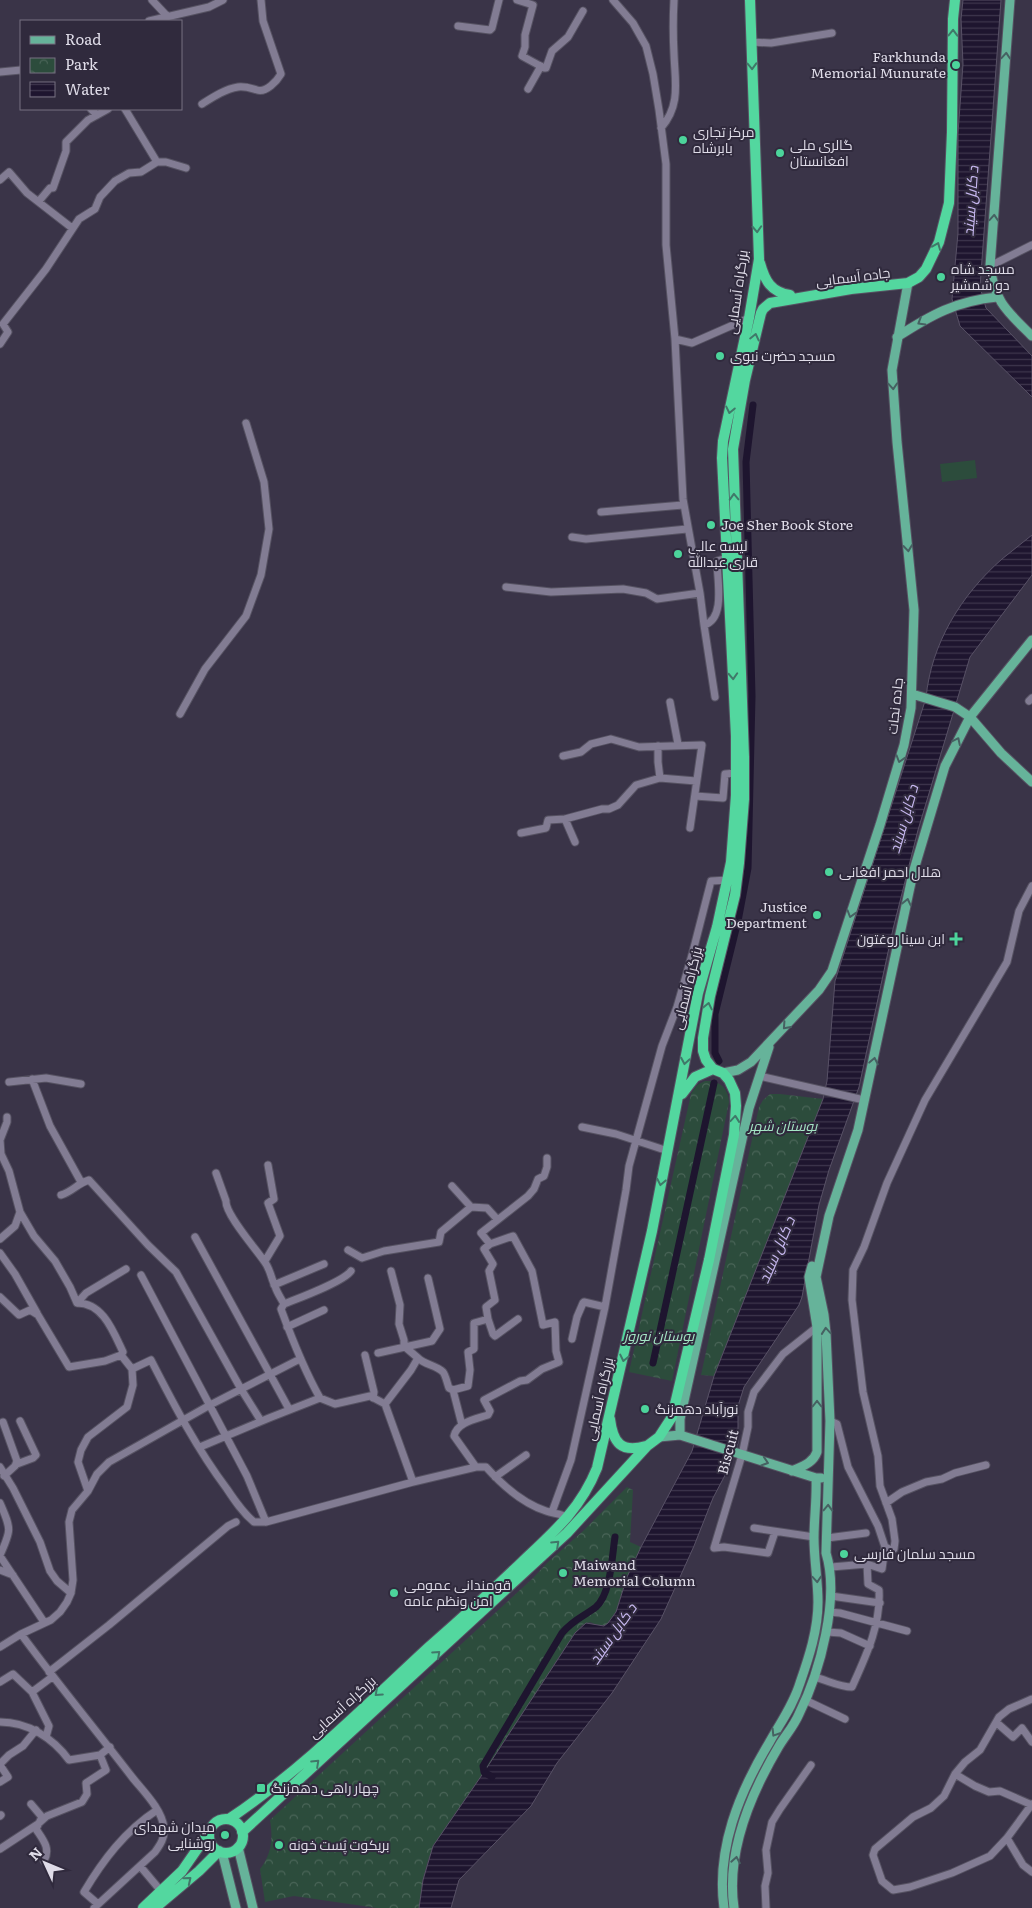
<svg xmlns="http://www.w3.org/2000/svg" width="1032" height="1908" viewBox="0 0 1032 1908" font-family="Literata,Cairo,serif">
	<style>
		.park { fill: url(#park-crowns) }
		.pitch { fill: #2c4c3c }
		.water { fill: url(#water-rules); stroke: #585166 }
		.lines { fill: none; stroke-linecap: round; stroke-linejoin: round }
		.canal { stroke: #1e152f; stroke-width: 7 }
		.minor-casing { stroke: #565262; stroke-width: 9 }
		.major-casing { stroke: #565262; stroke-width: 11 }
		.highway-casing { stroke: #565262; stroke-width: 12 }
		.minor { stroke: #827c93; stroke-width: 7 }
		.major { stroke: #66b39a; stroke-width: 9 }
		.highway { stroke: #53d79f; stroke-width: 10 }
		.oneway { stroke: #407869 }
		.oneway2 { stroke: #466162 }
		.poi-dot { fill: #4cd49b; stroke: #302a3d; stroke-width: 2 }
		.labels { text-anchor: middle; stroke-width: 4; stroke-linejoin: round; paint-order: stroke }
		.poi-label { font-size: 14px; fill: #dfdce8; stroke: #302a3d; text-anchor: start }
		.street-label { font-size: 14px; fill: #dfdce8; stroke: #302a3d }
		.park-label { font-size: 14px; font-style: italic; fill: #a5e6c5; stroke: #302a3d }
		.water-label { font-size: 15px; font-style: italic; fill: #c7b8f0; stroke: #302a3d }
	</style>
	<defs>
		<pattern id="park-crowns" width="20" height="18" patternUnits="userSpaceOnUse" patternTransform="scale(1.25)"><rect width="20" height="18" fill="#2c4c3c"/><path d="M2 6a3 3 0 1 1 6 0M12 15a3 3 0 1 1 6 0" fill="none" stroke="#4a6558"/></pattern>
		<pattern id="water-rules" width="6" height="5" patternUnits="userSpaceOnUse" patternTransform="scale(1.25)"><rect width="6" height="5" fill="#1e152f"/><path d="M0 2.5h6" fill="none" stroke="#3e364d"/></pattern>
	</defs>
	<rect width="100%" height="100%" fill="#3a3448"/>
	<path class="park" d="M705,1081C720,1080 728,1088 729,1102L672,1381L629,1372L691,1094L697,1085Z
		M770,1094H780L823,1099L714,1376L701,1375L759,1107L763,1100Z
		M627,1487L633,1490L630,1542L641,1547L627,1577L616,1612L606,1625H597L590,1622L582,1625L571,1639L429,1857L423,1880L419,1908H377L294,1896L265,1902L260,1869C272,1854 273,1838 270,1820L532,1579L548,1562L583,1531Z"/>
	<path class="pitch" d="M975,460L977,478L942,482L940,464Z"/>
	<path class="water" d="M963,0H1001L980,287L986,308L1032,356V397L960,326L952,299L958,233V133L963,64L961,19Z
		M1032,535V575L970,657L918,830L893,929L859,1087L829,1170L819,1205L802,1297L799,1305L744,1387L738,1406V1443L732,1462L713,1498L694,1546L661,1619L612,1693L557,1763L531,1806L459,1880L451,1908H419L423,1880L433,1846L484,1772L575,1633L586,1623L604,1626L608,1623L616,1612L627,1577L641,1547L692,1451L714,1376L823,1099L827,1081L835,981L926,698C931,644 961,595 1002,559C1012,551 1022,543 1032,535Z"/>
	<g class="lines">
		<path class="canal" d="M719,1061L715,1053V1014L738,921L748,868L752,696L746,462L753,405
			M653,1363L714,1083
			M492,1777L484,1772L483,1766L562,1633C574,1619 583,1617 596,1607C611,1594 612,1556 615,1537"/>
		<defs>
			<path id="minor" d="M152,0L167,16
				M517,0L533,5L525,35V47L522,56L544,68H546L552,51L568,37L583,11
				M613,0L633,23L646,46L653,74L659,110L666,164V245L675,339L683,499L700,593L704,625C726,619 717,579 717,561L727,558
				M149,21L209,7L223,0
				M458,26L490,30L492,28L499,0
				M751,42L771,43L832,33
				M0,72L21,70
				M528,89L541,66
				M202,104C213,97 225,89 238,87C245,86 250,88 257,90C266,93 277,81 281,74L263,21L261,0
				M91,109L97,115
				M125,109L157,162
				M661,128C681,105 675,82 674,54C673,36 673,18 674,0
				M0,180L9,172L27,193L72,228
				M39,201L50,188H53L66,151V142L88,120L108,109
				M990,266L1032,245
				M675,339L692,343L749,318
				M0,344L8,332L3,324L46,269L79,219L95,209L100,197L115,181L129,173L141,172L157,162H166L186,168
				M601,512L683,505
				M572,537L586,539L687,529
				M506,587L551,592L623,589L646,593L657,599L700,593
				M704,625L715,697
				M1029,701L1032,698
				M670,702L678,744
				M180,714L205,669L246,616L261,575L269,529L264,482L246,423
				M658,746V762L660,778
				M563,756L581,752L591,744L611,739L639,747L702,745L690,828
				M695,796L723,798L725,774L736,773
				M565,819L575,842
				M521,833L546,828L548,820L565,819L602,809H609L618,805L636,785L660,778L696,781
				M677,1007L692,1022
				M759,1076L864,1100
				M32,1079L50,1126L81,1182
				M9,1082L46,1078L81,1084
				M7,1117V1122L0,1140L1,1154L9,1171L20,1212L34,1236L55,1261L70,1287L77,1303C103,1303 113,1331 123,1352L121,1355L132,1369L133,1385L127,1407L88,1437L81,1450L78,1462L88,1491
				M582,1127L616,1134L668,1151
				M216,1173L226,1201C225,1214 256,1249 264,1261C270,1268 271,1278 275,1286C277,1293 281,1298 284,1304L281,1309C292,1339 304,1370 320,1398L335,1404L370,1396L385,1404L413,1482
				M452,1186L471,1207L487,1208L497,1219
				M61,1195C72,1192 78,1183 89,1180L148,1245L176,1272L241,1389L261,1421
				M195,1237L289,1409
				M0,1239L15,1226L20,1212
				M490,1244L481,1233L528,1196L534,1189L538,1179L544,1176L547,1167V1158
				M348,1250L362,1258L384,1251L439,1242L441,1232L471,1207
				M0,1253L15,1274L37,1313
				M265,1261L280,1236L268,1203L274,1199L268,1165
				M391,1271L400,1305L399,1324L404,1340V1346L418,1358
				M141,1275L247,1476L266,1522
				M274,1285L324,1264
				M0,1297L19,1315L30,1310L38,1315L69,1367L105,1361L121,1355
				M77,1303L86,1293L126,1269
				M284,1304C299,1298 343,1282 351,1271
				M488,1319L493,1334L495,1336L518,1319
				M287,1327L324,1310
				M572,1339L577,1317L583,1303L584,1302L605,1307
				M378,1353L432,1341L440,1329L428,1278
				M365,1355L374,1392L373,1398
				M132,1369L151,1360C174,1405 197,1449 227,1489C235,1501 243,1513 254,1522H266L413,1482L476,1467H486C502,1485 522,1503 546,1511C554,1514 560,1513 568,1518
				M385,1404L411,1370L418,1358C425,1365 436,1365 443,1372C446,1376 447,1383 449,1388L453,1390
				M830,1421L837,1424L848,1467L878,1526L885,1547L891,1550L894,1549L895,1541L892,1519L880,1486L878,1456L863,1392L852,1300L853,1270L864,1247L887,1183L925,1100L1007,962L1019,911L1032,886
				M3,1422L17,1461L15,1466L4,1476
				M462,1425L453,1390L468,1386L470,1370L468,1352L474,1349V1323L488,1319L486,1307L495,1300L489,1271L493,1264L484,1249L490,1244L513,1236L532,1271L543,1325L555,1322L556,1351L559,1362L542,1369L527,1380L520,1381L484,1400L490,1411L488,1415C476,1419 457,1422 454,1436L476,1467
				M200,1447L269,1418L320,1398
				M17,1464L33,1458L36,1455L20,1421
				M0,1467L13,1488L40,1542L50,1571L57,1581L71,1593
				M495,1477L526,1455
				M0,1503C11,1529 12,1529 0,1555
				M886,1503L902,1492L926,1482L942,1479L955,1473L986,1465
				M552,1512L571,1460L605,1307L626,1190L629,1166L662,1046L677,1007L692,955L711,881L728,880
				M754,1528L814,1537
				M775,1532L768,1553L724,1547L714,1548L742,1455L748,1427V1412L754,1392L783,1354L817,1327
				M827,1538L866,1533
				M0,1556L44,1622
				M831,1567L867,1564
				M0,1570L13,1575
				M831,1596L880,1603
				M829,1612L840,1613L907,1631
				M827,1632L841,1633L870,1646
				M21,1634C57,1683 95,1729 132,1777C143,1791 162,1809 164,1828C165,1838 160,1845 155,1852L94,1908
				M0,1647L21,1634L51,1620L60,1612L67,1602L71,1593L73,1580L69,1522L72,1510L88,1491L97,1474L109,1462L210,1405L300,1359
				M49,1672L109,1625L228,1526L236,1522
				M814,1677C827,1680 839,1687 852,1687C866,1656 881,1625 879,1590L868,1584L867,1564L882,1569L885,1547
				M0,1682L13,1674L32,1692
				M1032,1699L1009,1709L999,1717L980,1750L965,1762L955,1774L944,1796L931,1808L913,1817L875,1849L873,1855L882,1881L893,1890L910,1887L952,1873L990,1856L1007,1838L1032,1804
				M805,1700L845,1719
				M0,1722C28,1722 53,1738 69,1760L100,1755L110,1747
				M997,1723L1013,1737L1022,1728L1032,1742
				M46,1737L49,1726L32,1692L52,1677
				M0,1764L9,1755L23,1746L36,1730
				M0,1765L8,1777L0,1782
				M955,1774L975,1786L989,1792L1000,1791L1032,1805
				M31,1804L42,1817L36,1829C43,1840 51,1848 44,1861
				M0,1816L1,1815
				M1007,1838L1023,1865L1032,1872
				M0,1849L38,1824L47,1816L82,1802L87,1794L86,1783L106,1770L100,1755
				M140,1866L161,1891
				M98,1904L84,1892C103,1860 125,1831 157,1810
				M766,1908L765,1886L768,1873L766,1850L772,1822L780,1809L811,1765"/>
			<path id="major" d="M1010,0L990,266C995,303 1007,311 1032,336
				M897,337C931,315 956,301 997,297
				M912,694L955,707L970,717L1001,753L1032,782
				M723,1073L738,1070L751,1062L819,990L832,971L880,825L904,745L911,708L914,610L897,442L892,370L908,283
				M680,1435V1419L749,1108L769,1047
				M659,1437L680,1435L816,1478H821
				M792,1471C803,1466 813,1463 817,1452V1327L809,1277L812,1266
				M238,1847L253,1908
				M222,1852L236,1908
				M724,1908C716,1849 739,1793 769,1743C780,1723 793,1706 800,1683C809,1657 818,1630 818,1602C818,1581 814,1560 814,1538C814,1518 817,1498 816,1478
				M734,1908C726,1853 751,1793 779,1746C785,1736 794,1726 799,1714C820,1672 840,1598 826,1553L830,1421L826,1333L824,1315L816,1277L829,1216L858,1130L913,873L945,766L970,717L1032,640"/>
			<path id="highway" d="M760,263C765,281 771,292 790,295
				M682,1094L695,1077L713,1069
				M610,1419C613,1443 621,1453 646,1446
				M229,1819C302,1770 365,1706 430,1646C462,1618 494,1589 525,1559C555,1531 581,1508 597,1468L652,1231L698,993L717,927L731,862L736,795V736L722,458L723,441L749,318L759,259L750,0
				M209 1836a17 17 0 1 1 34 0a17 17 0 1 1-34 0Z
				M242,1832L567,1533L647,1446L659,1437L672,1417L709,1260L734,1135L736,1106L735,1093L729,1080L723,1073L713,1069L706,1060L703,1051V1038L710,996L735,895L739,863L744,799V757L733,449L745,380L761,313L763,309L770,303L851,289L908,283L919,277L926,269L939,242L949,203L952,132L953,19L955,0
				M143,1908L182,1871L209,1832
				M155,1908L199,1871L219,1851"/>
		</defs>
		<use href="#minor" class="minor-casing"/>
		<use href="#major" class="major-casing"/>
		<use href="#highway" class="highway-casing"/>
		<use href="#minor" class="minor"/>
		<use href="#major" class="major"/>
		<use href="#highway" class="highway"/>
	</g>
	<defs><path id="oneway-chevron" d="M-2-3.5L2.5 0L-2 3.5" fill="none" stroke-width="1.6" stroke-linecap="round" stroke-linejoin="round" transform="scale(1.25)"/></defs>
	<g class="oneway">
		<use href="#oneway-chevron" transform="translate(953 33) rotate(-89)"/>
		<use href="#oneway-chevron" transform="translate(752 66) rotate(88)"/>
		<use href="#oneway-chevron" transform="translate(757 229) rotate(87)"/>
		<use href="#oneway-chevron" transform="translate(937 246) rotate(-68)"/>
		<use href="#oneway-chevron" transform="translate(755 337) rotate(-77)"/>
		<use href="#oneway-chevron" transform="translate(730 410) rotate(102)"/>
		<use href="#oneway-chevron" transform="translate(734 497) rotate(-92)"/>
		<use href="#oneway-chevron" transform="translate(733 676) rotate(87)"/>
		<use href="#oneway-chevron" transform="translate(708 1006) rotate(-78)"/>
		<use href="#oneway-chevron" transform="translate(685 1061) rotate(100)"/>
		<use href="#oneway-chevron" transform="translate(735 1119) rotate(-85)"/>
		<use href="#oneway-chevron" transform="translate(661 1182) rotate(101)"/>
		<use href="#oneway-chevron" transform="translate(624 1358) rotate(102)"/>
		<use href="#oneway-chevron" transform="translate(556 1544) rotate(-43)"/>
		<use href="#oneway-chevron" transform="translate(437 1654) rotate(-42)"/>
		<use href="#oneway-chevron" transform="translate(378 1693) rotate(138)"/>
		<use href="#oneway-chevron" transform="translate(316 1763) rotate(-43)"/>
		<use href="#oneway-chevron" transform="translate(188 1880) rotate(-39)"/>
	</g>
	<g class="oneway2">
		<use href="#oneway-chevron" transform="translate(1006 56) rotate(-86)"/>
		<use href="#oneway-chevron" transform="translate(994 218) rotate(-86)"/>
		<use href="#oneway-chevron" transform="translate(921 322) rotate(149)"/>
		<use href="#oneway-chevron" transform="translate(893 386) rotate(86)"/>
		<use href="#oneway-chevron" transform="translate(908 548) rotate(84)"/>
		<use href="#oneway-chevron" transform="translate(957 741) rotate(-64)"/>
		<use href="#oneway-chevron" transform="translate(900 759) rotate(107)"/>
		<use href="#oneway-chevron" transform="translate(907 902) rotate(-77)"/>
		<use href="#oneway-chevron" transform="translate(851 914) rotate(107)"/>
		<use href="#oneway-chevron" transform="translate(786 1026) rotate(132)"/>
		<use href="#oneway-chevron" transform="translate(874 1061) rotate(-79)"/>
		<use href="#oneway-chevron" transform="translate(826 1331) rotate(-95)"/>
		<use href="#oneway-chevron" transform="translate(817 1404) rotate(-90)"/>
		<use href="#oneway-chevron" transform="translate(765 1462) rotate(18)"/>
		<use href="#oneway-chevron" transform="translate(828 1508) rotate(-88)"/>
		<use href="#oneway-chevron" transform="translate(817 1579) rotate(86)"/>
		<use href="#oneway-chevron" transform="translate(775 1733) rotate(122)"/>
		<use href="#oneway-chevron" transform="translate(736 1860) rotate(-80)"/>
	</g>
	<g class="poi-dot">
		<circle cx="956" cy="65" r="5"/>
		<circle cx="683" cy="140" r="5"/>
		<circle cx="780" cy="153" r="5"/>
		<circle cx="941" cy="277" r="5"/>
		<circle cx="720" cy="356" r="5"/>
		<circle cx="711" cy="525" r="5"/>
		<circle cx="678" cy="554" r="5"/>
		<circle cx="829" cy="872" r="5"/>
		<circle cx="817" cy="915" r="5"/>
		<path d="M953.5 931.5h5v5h5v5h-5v5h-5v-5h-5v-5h5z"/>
		<circle cx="645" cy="1409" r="5"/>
		<circle cx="844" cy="1554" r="5"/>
		<circle cx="563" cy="1573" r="5"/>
		<circle cx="394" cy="1593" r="5"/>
		<rect x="256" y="1783" width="10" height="10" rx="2.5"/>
		<circle cx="225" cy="1835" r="5"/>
		<circle cx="279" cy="1845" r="5"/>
	</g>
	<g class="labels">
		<g class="poi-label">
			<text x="946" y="62" text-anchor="end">Farkhunda<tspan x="946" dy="16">Memorial Munurate</tspan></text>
			<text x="693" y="137">مرکز تجاری<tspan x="693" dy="16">بابرشاه</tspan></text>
			<text x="790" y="150">گالری ملی<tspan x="790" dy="16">افغانستان</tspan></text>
			<text x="951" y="274">مسجد شاه<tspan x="951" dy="16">دو شمشیر</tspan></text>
			<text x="730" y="361">مسجد حضرت نبوی</text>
			<text x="721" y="530">Joe Sher Book Store</text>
			<text x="688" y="551">لیسه عالی<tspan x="688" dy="16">قاری عبدالله</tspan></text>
			<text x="839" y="877">هلال احمر افغانی</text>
			<text x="807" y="912" text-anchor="end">Justice<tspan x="807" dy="16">Department</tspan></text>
			<text x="945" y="944" text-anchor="end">ابن سینا روغتون</text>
			<text x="655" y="1414">نورآباد دهمزنگ</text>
			<text x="854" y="1559">مسجد سلمان فارسی</text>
			<text x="573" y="1570">Maiwand<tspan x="573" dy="16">Memorial Column</tspan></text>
			<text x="404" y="1590">قومندانی عمومی<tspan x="404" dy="16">امن ونظم عامه</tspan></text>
			<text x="271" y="1793">چهار راهی دهمزنگ</text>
			<text x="215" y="1832" text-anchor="end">میدان شهدای<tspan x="215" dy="16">روشنایی</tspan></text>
			<text x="289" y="1850">بریکوت پُست خونه</text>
		</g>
		<g class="street-label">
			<text transform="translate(853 277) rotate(-7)" y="5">جاده آسمایی</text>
			<text transform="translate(737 292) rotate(-82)" y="5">بزرگراه آسمایی</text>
			<text transform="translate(895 706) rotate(-84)" y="5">جاده نجات</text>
			<text transform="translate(687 988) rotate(-76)" y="5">بزرگراه آسمایی</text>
			<text transform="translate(599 1399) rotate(-77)" y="5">بزرگراه آسمایی</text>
			<text transform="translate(728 1452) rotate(-75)" y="5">Biscuit</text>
			<text transform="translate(342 1707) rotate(-42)" y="5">بزرگراه آسمایی</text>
		</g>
		<g class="park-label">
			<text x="783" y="1131">بوستان شهر</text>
			<text x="659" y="1341">بوستان نوروز</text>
		</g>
		<g class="water-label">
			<text transform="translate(971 201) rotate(-86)" y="5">د کابل سيند</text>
			<text transform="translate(904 819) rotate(-74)" y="5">د کابل سيند</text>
			<text transform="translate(777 1250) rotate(-67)" y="5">د کابل سيند</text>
			<text transform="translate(613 1634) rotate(-55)" y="5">د کابل سيند</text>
		</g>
	</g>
	<rect x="20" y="20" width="162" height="90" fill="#302a3d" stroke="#767181"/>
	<rect x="30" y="36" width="25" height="8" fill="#66b39a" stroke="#767181"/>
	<text x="65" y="45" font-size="15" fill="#dfdce8">Road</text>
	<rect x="30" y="58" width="25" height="15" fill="url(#park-crowns)" stroke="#767181"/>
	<text x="65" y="70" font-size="15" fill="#dfdce8">Park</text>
	<rect x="30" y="82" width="25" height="15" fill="url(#water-rules)" stroke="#767181"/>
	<text x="65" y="95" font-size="15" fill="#dfdce8">Water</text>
	<g transform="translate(45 1863) rotate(314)" stroke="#302a3d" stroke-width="4" paint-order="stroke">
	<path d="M0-4L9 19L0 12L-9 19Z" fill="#dfdce8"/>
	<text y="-8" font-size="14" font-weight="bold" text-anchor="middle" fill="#dfdce8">N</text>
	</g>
</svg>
